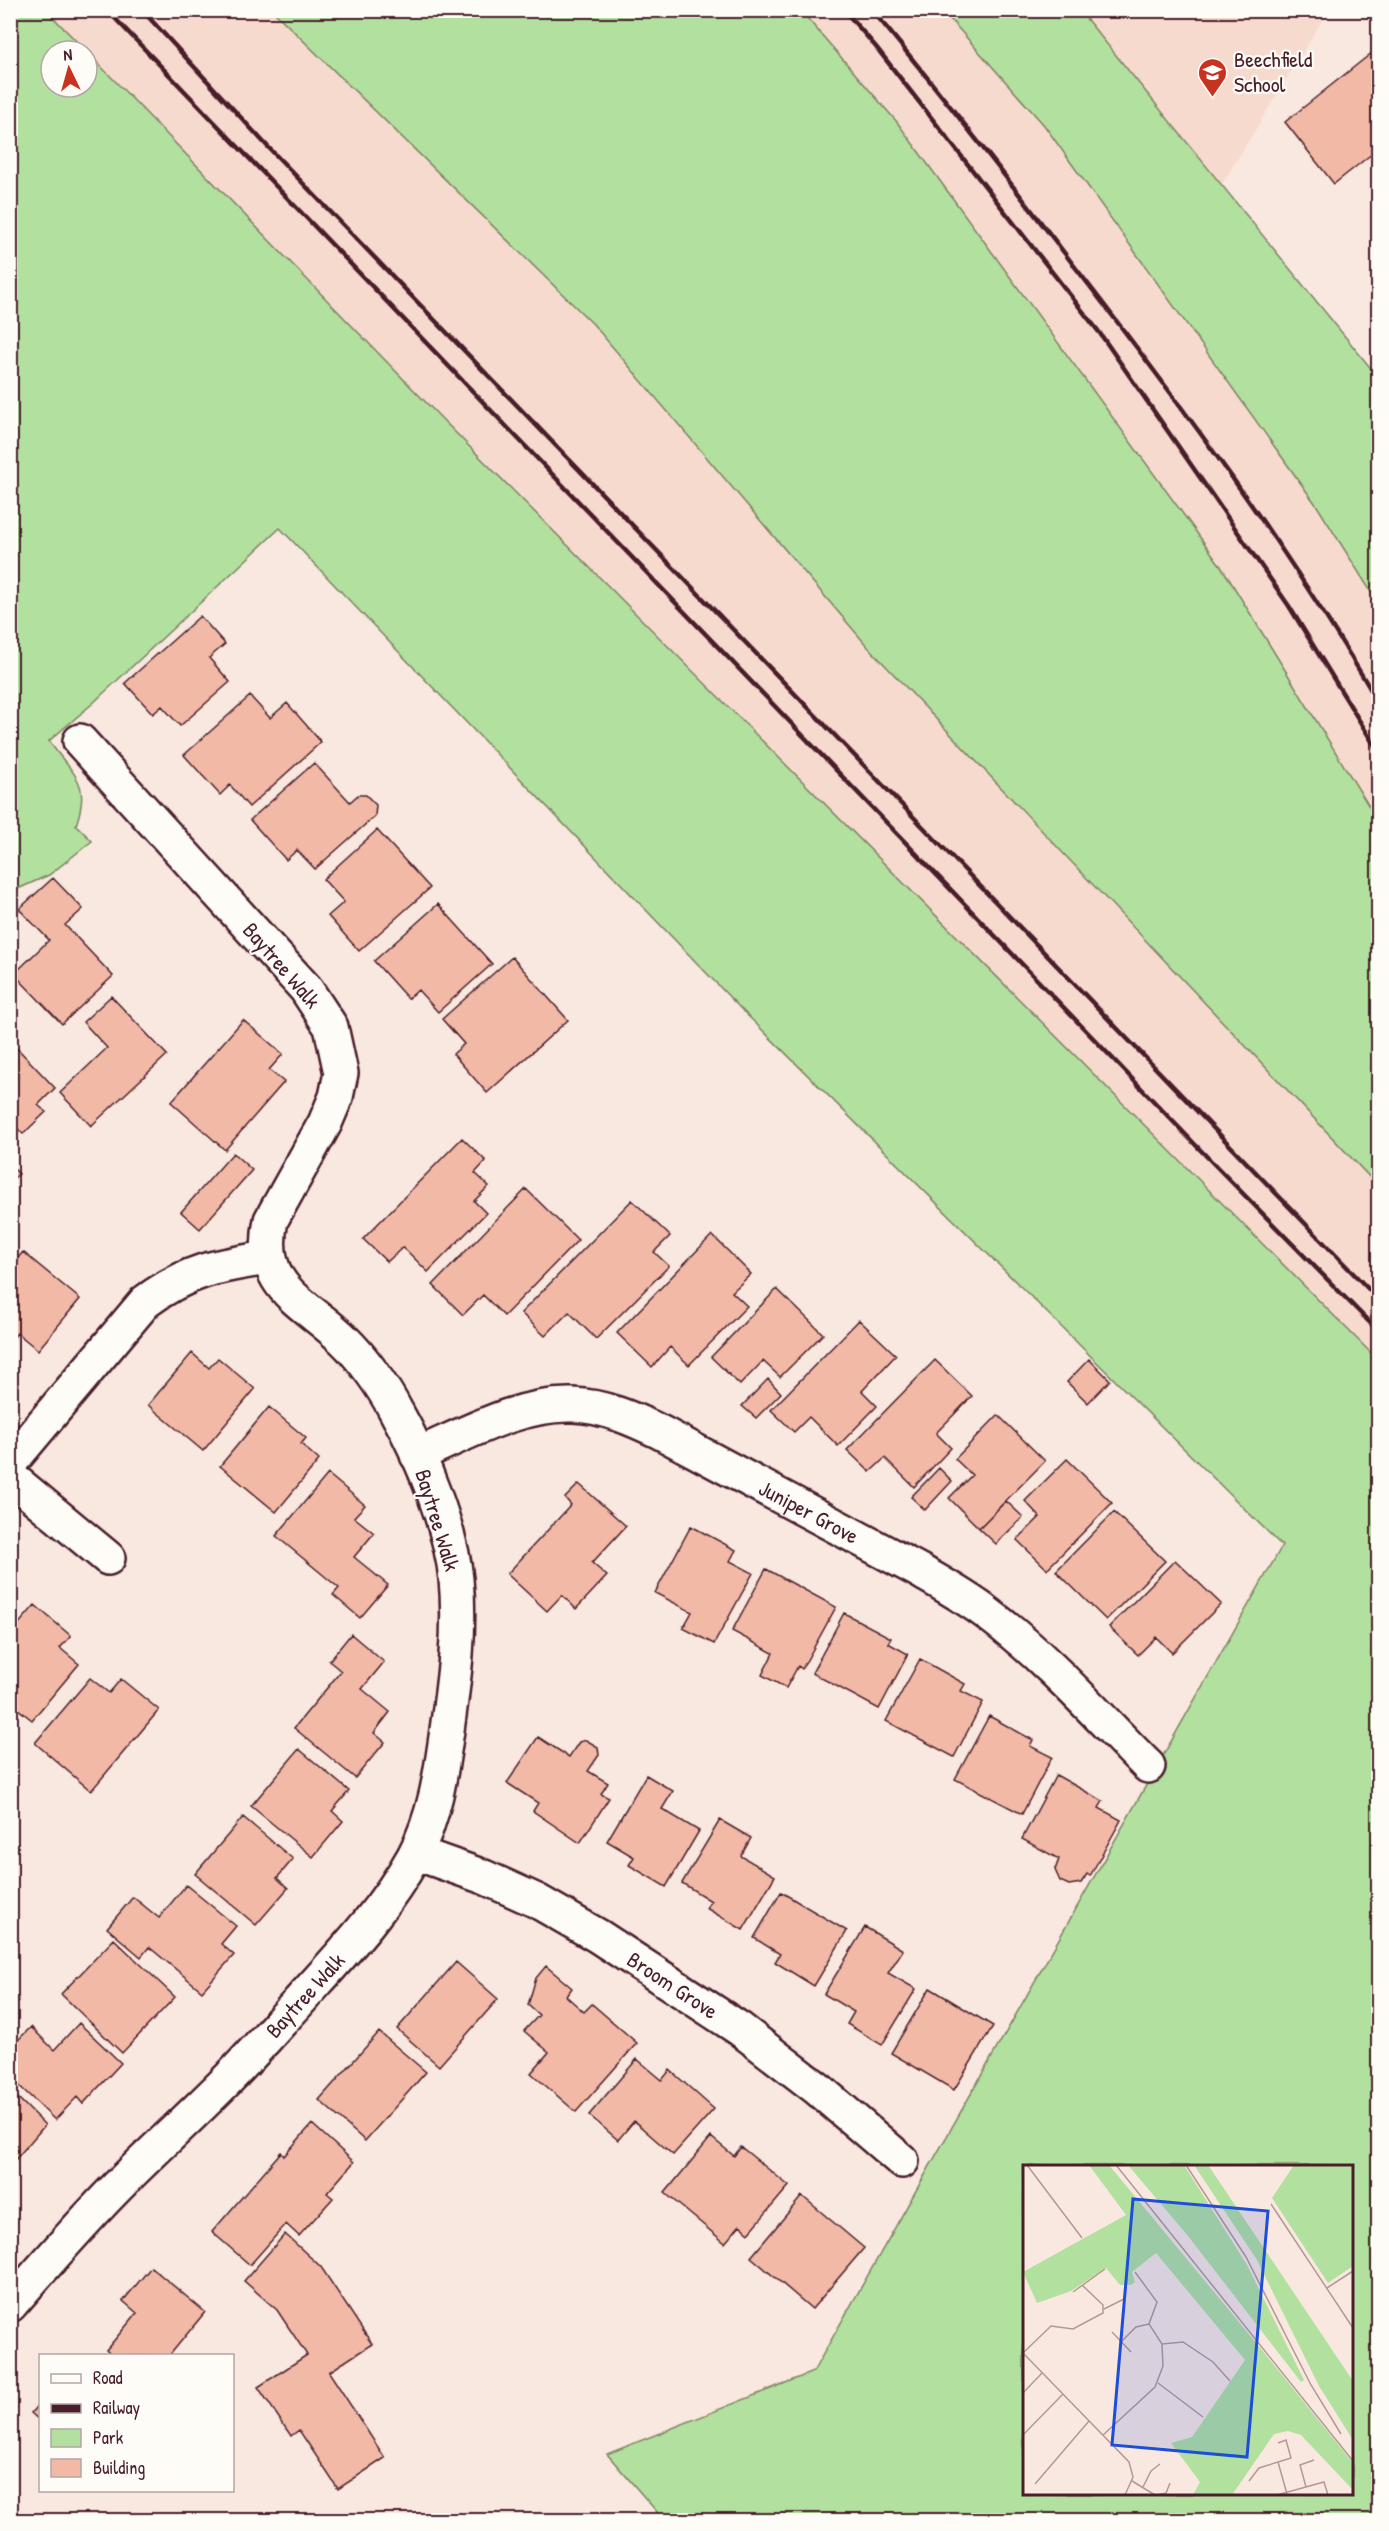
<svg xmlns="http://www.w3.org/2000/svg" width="1389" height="2531" viewBox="0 0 1389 2531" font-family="'Patrick Hand',sans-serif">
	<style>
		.built { fill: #f7dace; fill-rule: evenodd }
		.green { fill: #b2e09e; stroke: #7e8064; stroke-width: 1.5; fill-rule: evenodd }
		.building { fill: #f1b9a6; stroke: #4a1f2b; stroke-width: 1.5 }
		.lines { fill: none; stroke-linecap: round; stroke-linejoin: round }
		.street-casing { stroke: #4a1f2b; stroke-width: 38 }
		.street { stroke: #fdfcf7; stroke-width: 33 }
		.rail { stroke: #4a1f2b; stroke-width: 4.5 }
		.labels { text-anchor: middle; stroke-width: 4.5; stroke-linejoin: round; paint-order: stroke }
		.poi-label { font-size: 22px; fill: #4a1f2b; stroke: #fdfcf7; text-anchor: start }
		.street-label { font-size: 22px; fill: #4a1f2b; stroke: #fdfcf7 }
		.inset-road { fill: none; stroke: #b39897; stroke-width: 1.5 }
		.view { fill: #1d4ed8; fill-opacity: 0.15; stroke: #1d4ed8; stroke-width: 3 }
		.inset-edge { fill: none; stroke: #4a1f2b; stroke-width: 3 }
	</style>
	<rect width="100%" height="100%" fill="#f9e8df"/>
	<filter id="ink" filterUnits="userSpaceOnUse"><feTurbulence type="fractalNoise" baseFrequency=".0167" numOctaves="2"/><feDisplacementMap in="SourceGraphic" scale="12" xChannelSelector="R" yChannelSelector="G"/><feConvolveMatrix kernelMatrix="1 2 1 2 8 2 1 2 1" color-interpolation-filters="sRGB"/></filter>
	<g filter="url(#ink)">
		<path class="built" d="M11,11H1328L1222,184L1378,379V1646L1282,1546L740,1008L280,528ZM51,51H87V87H51Z"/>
		<path class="green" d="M10,11H47L86,51H51V87H87V52L444,421L1378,1360V2520H664L607,2454L813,2372L1282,1546L740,1008L280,528L92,704L49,741C72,775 92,780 76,825L92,841L49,875L11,892ZM1024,2166H1352V2494H1024Z
			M273,11H801L897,122L1221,566L1378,821V1186L868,647L593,324Z
			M943,11H1080L1378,377V603L1317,506L1044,125Z"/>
		<path class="building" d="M1378,48V149L1334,184L1285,122Z
			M200,616L225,644L209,658L230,682L180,726L162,706L153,714L125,683Z
			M250,696L270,718L287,703L321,742L249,807L230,785L220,795L184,755Z
			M314,763L350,802L358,795H366L376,805L375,816L315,869L297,850L286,860L250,820Z
			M377,830L430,888L359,951L328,916L344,902L323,879Z
			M53,878L83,909L65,925L113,976L62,1024L14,974L49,940L19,909Z
			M438,904L492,964L438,1012L418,990L408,999L374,961Z
			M512,957L568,1020L487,1093L453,1054L464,1044L442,1019Z
			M111,996L167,1055L91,1126L60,1093L107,1048L83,1022Z
			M243,1020L283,1054L269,1070L284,1082L225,1150L171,1102Z
			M17,1048L55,1088L38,1105L46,1112L23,1134L15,1126L10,1130V1055Z
			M462,1138L486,1161L475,1173L489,1186L474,1201L486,1213L428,1272L403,1247L387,1262L363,1239Z
			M233,1153L252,1170L200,1229L181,1212Z
			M10,1165L19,1174L10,1181Z
			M526,1189L578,1240L504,1316L483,1295L463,1315L433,1285Z
			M632,1200L670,1236L654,1252L669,1266L596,1339L569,1312L545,1336L521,1313Z
			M712,1235L751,1274L732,1292L747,1306L689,1365L670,1347L652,1367L617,1333Z
			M23,1252L80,1299L38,1350L17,1333L10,1342V1267Z
			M777,1289L823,1334L780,1377L763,1361L740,1385L711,1357Z
			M859,1320L896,1355L862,1391L877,1406L838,1446L809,1417L794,1432L771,1410Z
			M192,1353L209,1368L218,1358L255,1389L203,1451L148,1405Z
			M1089,1359L1110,1380L1088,1403L1067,1382Z
			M935,1360L972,1396L936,1433L951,1448L914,1487L885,1458L870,1472L847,1450Z
			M768,1379L781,1393L756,1418L742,1406Z
			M269,1407L306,1438L301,1444L319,1460L276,1512L220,1466Z
			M998,1415L1045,1461L979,1528L949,1498L972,1475L955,1459Z
			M1067,1459L1112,1503L1047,1569L1017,1540L1040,1517L1025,1501Z
			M939,1468L952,1481L925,1510L911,1497Z
			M328,1474L365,1505L354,1517L374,1533L354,1557L388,1585L360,1618L333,1595L339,1588L276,1536Z
			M579,1484L626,1526L592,1563L607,1576L576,1609L562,1595L547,1611L507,1574L571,1505L565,1498Z
			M1006,1501L1023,1517L996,1544L979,1528Z
			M1114,1512L1165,1561L1106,1620L1056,1571Z
			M691,1526L736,1550L730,1561L753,1573L714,1644L683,1628L692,1612L655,1593Z
			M1175,1560L1221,1604L1172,1653L1156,1637L1138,1655L1109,1627Z
			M766,1569L836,1607L802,1669L798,1666L786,1688L762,1675L773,1653L732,1631Z
			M35,1605L71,1636L60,1648L79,1664L32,1720L13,1705L10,1707V1634Z
			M844,1613L891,1638L888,1643L908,1654L879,1709L812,1673Z
			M351,1634L384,1662L362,1689L390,1712L374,1733L385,1742L355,1778L294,1728L341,1671L329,1661Z
			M920,1659L965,1684L961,1691L983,1702L954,1757L886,1721Z
			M90,1678L109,1693L121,1679L159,1710L91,1791L35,1743Z
			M989,1716L1033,1740L1030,1746L1052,1757L1022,1814L955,1779Z
			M538,1737L569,1757L579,1742L586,1740L598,1747L599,1755L588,1771L608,1783L601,1794L609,1798L580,1843L533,1811L538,1803L507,1783Z
			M299,1749L349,1791L332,1811L343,1821L313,1857L251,1806Z
			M646,1775L673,1791L662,1809L699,1831L666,1887L629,1865L634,1857L607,1841Z
			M1056,1775L1103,1801L1099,1808L1121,1820L1090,1876L1087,1874L1081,1883L1069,1885L1060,1881L1055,1870L1059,1859L1022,1839Z
			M243,1817L293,1859L277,1878L288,1888L256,1925L195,1874Z
			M720,1820L751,1838L741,1856L775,1876L743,1930L706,1908L711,1901L682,1883Z
			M186,1885L236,1926L221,1944L234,1955L202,1991L149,1947L141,1957L107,1928L133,1897L159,1918Z
			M781,1892L847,1931L814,1986L775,1962L780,1954L754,1938Z
			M865,1927L903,1950L888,1973L916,1989L882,2045L847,2024L854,2012L824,1994Z
			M114,1939L175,1997L122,2053L61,1994Z
			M456,1962L498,1999L439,2066L397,2029Z
			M546,1966L572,1988L566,1996L584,2012L592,2004L637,2043L576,2112L531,2073L549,2052L524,2031L539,2015L528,2005L536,1978Z
			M930,1988L993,2026L954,2090L891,2053Z
			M79,2023L121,2063L83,2104L77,2097L55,2120L10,2077V2048L31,2027L54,2050Z
			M379,2032L426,2072L365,2141L319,2100Z
			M637,2059L662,2080L670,2070L714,2109L673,2155L634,2121L618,2140L589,2115Z
			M10,2090L45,2125L10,2166Z
			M312,2124L354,2162L327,2193L333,2198L299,2236L286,2224L250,2265L212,2232L281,2152L284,2156Z
			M711,2137L734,2156L741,2147L789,2186L749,2233L740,2225L725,2243L665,2193Z
			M802,2196L864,2248L812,2309L751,2257Z
			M285,2234L321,2267L372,2344L329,2372L385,2458L338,2489L299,2430L291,2436L258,2387L307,2355L277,2310L244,2281Z
			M151,2267L205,2312L169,2356H112L106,2350L137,2313L123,2301Z
			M40,2402V2421L31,2413Z"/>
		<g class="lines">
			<defs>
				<g id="street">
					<path id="s1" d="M417,1455C466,1434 519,1403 573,1405C604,1406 633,1419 660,1432L918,1570C942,1584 966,1597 988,1614C1047,1658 1096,1714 1148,1766"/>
					<path d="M10,1463L145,1302C188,1270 217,1266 268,1258"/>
					<path d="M10,1477L108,1558"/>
					<path id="s2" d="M416,1853L484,1877L537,1901L598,1936L740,2029L818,2089L902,2161"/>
					<path id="s3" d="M10,2305C46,2264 82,2222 121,2183C158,2146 197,2111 234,2073C255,2051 275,2028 296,2005C338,1958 383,1912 414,1856C435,1817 441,1773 447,1730C454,1680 461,1630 456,1579C451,1529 422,1457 397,1413C384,1388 363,1358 343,1339C302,1300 257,1287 271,1220L325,1123L336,1097L341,1073L331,1027L306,989L80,741"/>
				</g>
			</defs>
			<use href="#street" class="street-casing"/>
			<use href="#street" class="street"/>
			<path class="rail" d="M107,10L1211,1161L1378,1331
				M142,10L269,148L1378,1299
				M844,10L876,47L1099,332L1289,606L1378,751
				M872,10C941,93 1007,178 1072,263C1181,404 1288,548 1378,702"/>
		</g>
	</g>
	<defs>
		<symbol id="school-pin" viewBox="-11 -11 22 30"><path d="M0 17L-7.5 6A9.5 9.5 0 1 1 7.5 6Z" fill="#c8321e" stroke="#fdfcf7"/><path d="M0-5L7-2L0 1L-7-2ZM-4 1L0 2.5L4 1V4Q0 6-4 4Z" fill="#fff"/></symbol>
	</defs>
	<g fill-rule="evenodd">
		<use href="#school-pin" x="1196" y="56" width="33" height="45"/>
	</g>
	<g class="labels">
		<g class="poi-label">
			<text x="1234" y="67">Beechfield<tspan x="1234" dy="25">School</tspan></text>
		</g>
		<g class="street-label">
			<text transform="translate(282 965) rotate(49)" y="8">Baytree Walk</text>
			<text dy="8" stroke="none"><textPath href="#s1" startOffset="426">Juniper Grove</textPath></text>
			<text transform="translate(438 1520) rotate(73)" y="8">Baytree Walk</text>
			<text dy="8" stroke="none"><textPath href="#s2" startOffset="290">Broom Grove</textPath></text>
			<text dy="8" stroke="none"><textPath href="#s3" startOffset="428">Baytree Walk</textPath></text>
		</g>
	</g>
	<g transform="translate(1023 2165)">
		<rect width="330" height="330" fill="#f9e8df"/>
		<path d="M66,0H86L239,185L330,298V325L278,270L265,266L251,269L209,330H170L177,317L148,278L169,272L222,195L133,88L109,107L112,117L108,120H97L83,103L48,126L14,138L0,107L103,50ZM105,0H161L224,100L281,215L278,217L165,71ZM171,0H185L330,216V275L296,221L234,95ZM271,0H330V101L305,118L249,33Z" fill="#b2e09e"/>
		<path class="inset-road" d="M4,0L59,73M93,0L330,296M163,0L223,92L288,220L318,269M248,39L330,163M304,123L330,106M50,127L82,104M81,144L101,134L102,126M89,167L108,187M98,177L113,162L126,159M139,179L160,177L190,197L207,216M0,188L106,297L110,312L102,330M0,188L28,161L50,164L80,148V140L59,120M135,218L180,252M0,228L19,208M0,270L40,229M80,270L132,222L140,201L139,179L126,159L134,137L112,107M255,297L264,329M109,316L132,330M226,316L236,303L268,293L263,275L255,278M12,319L66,256M120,322L128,306L137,299M283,322L277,300L291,295M134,330L143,328L147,318M254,330L301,317L305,330"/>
		<path class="view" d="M110,34L245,46L224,292L89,280Z"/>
		<rect width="330" height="330" class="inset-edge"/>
	</g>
	<rect width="1389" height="2531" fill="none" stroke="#fdfcf7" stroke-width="36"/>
	<rect x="18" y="18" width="1353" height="2495" fill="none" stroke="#4a1f2b" stroke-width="2" filter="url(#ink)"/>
	<rect x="39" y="2354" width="195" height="138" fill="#fdfcf7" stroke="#b5a4a5" stroke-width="1.5"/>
	<rect x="51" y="2374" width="30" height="9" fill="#fdfcf7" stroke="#b5a4a5" stroke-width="1.5"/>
	<text x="93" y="2384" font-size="18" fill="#4a1f2b">Road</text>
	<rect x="51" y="2404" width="30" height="9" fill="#4a1f2b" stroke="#b5a4a5" stroke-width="1.5"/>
	<text x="93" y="2414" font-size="18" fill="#4a1f2b">Railway</text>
	<rect x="51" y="2429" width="30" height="18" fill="#b2e09e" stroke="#b5a4a5" stroke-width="1.5"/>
	<text x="93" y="2444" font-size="18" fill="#4a1f2b">Park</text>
	<rect x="51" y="2459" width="30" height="18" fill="#f1b9a6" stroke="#b5a4a5" stroke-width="1.5"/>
	<text x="93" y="2474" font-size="18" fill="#4a1f2b">Building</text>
	<g transform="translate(69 69) rotate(355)"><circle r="28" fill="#fdfcf7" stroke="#b5a4a5" stroke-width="1.5"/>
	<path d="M0-4.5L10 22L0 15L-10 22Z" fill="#c8321e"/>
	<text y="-9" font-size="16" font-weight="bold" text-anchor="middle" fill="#4a1f2b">N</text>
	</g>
</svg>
